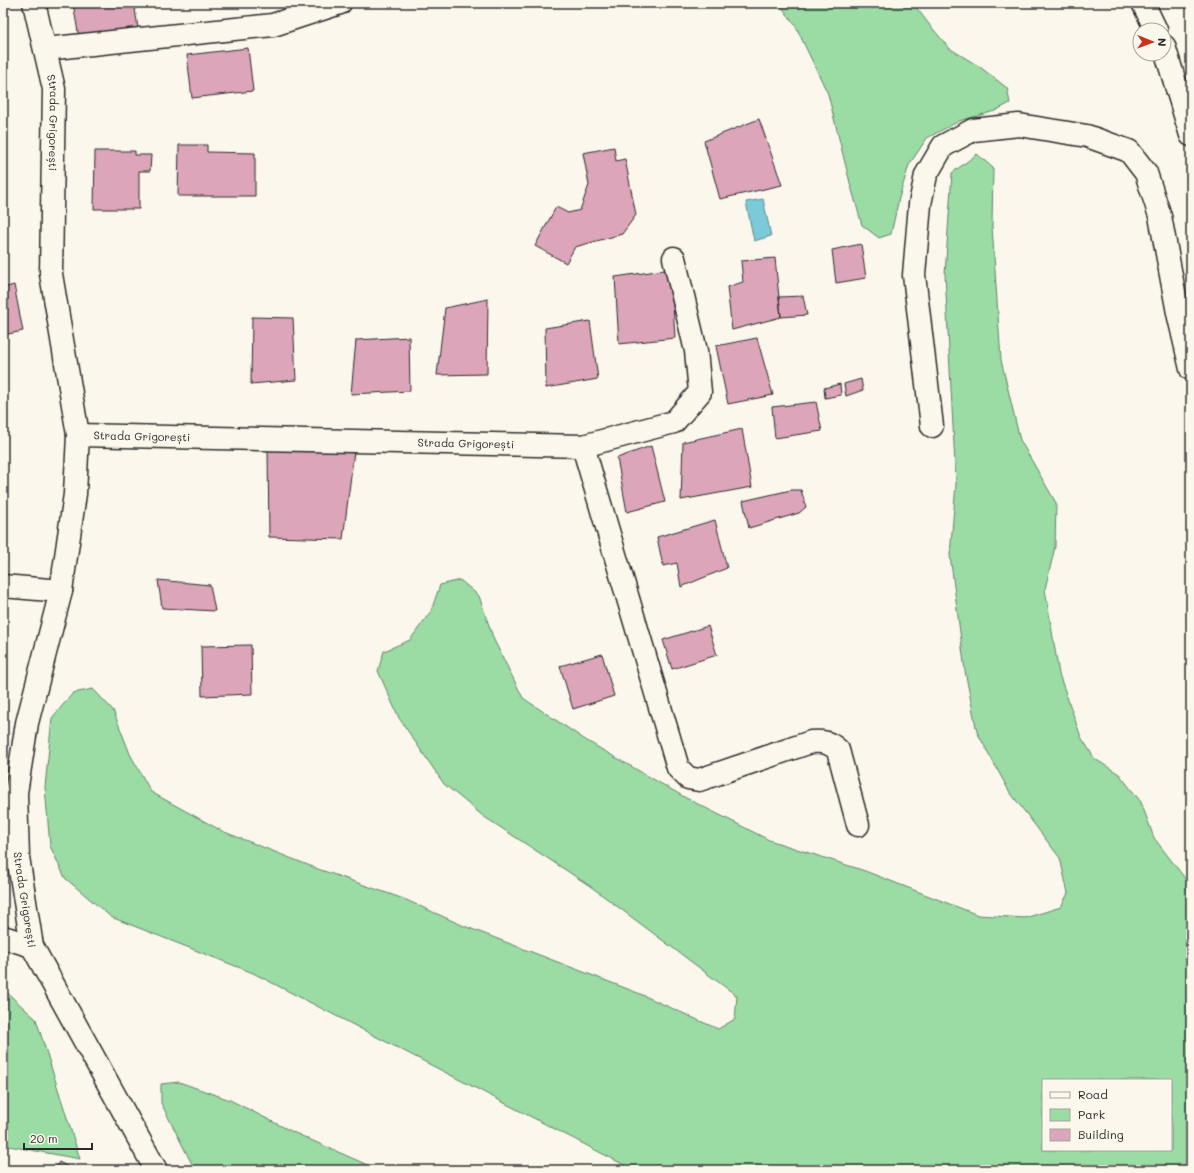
<svg xmlns="http://www.w3.org/2000/svg" width="1194" height="1173" viewBox="0 0 1194 1173" font-family="Mali,sans-serif">
	<style>
		.green { fill: #9bdba4; stroke: #638368; fill-rule: evenodd }
		.water { fill: #7bcad7; stroke: #5b8a92 }
		.building { fill: #dca5b9; stroke: #2b2b2b }
		.lines { fill: none; stroke-linecap: round; stroke-linejoin: round }
		.minor-casing { stroke: #2b2b2b; stroke-width: 25 }
		.minor { stroke: #fbf7ec; stroke-width: 22 }
		.labels { text-anchor: middle; stroke-width: 3.5; stroke-linejoin: round; paint-order: stroke }
		.street-label { font-size: 11px; fill: #2b2b2b; stroke: #fbf7ec }
	</style>
	<rect width="100%" height="100%" fill="#fbf7ec"/>
	<filter id="ink" filterUnits="userSpaceOnUse"><feTurbulence type="fractalNoise" baseFrequency=".025" numOctaves="2"/><feDisplacementMap in="SourceGraphic" scale="8" xChannelSelector="R" yChannelSelector="G"/><feConvolveMatrix kernelMatrix="1 2 1 2 8 2 1 2 1" color-interpolation-filters="sRGB"/></filter>
	<g filter="url(#ink)">
		<path class="green" d="M779,3H913L928,23L949,48L980,67L1007,88L1010,103L995,111L959,121L927,138L909,165L899,198L891,234L879,238L862,225L850,183L828,94L795,25Z
			M977,154L993,168L992,226L1001,360L1020,440L1056,503L1055,547L1045,589L1059,674L1081,737L1095,759L1119,774L1141,802L1154,838L1191,886V1170H634L253,973L111,917L65,878L50,846L45,787L52,718L73,693L93,689L113,710L130,754L151,792L222,831L318,869L404,899L464,926L638,993L718,1029L735,1019L737,996L590,886L483,816L444,784L399,718L378,671L384,651L410,640L431,611L440,585L460,580L479,596L494,640L523,698L587,741L686,798L769,840L865,871L978,915L1025,918L1061,907L1068,893L1060,858L1009,791L977,732L965,671L950,555L956,484L945,274L952,173ZM1043,1080H1171V1150H1043Z
			M3,989L36,1019L80,1159L3,1145Z
			M179,1082L230,1100L295,1133L379,1170H195L161,1103V1084Z"/>
		<path class="water" d="M763,199L771,236L754,241L746,202Z"/>
		<path class="building" d="M73,3H134L138,28L79,38Z
			M248,48L253,91L192,98L187,55Z
			M759,119L782,185L720,199L704,141Z
			M179,145H207V152L255,153V196H178Z
			M614,147L616,161L625,159L636,215L622,234L575,247L566,263L535,246L556,207L568,213L580,210L589,185L583,153Z
			M95,151H135V155H151L150,171H139V209H94Z
			M861,244L866,278L836,283L832,250Z
			M775,258L781,317L732,330L727,287L743,282L741,261Z
			M671,269L675,338L619,344L615,277Z
			M14,285L23,331L3,335V288Z
			M803,296L807,315L781,317L779,297Z
			M488,299L487,374L437,375L445,308Z
			M252,317L293,318L296,380L251,384Z
			M590,321L598,379L546,388L545,328Z
			M409,337L410,391L351,394L356,340Z
			M757,338L773,395L728,404L716,346Z
			M861,379L863,390L846,396L844,384Z
			M840,384L841,395L825,398L824,388Z
			M816,402L822,431L775,438L772,407Z
			M742,429L752,487L681,500L683,442Z
			M651,446L665,502L627,512L617,458Z
			M268,450L354,451L343,539L269,537Z
			M791,490H801L806,507L799,513L749,528L743,501Z
			M715,520L727,568L681,587L677,563L663,566L657,537Z
			M158,580L210,585L215,611L162,608Z
			M708,626L717,655L672,669L663,640Z
			M251,645L252,694L202,696L201,646Z
			M602,654L614,696L573,709L560,666Z
			M59,1162L74,1170H54Z"/>
		<g class="lines">
			<defs>
				<g id="minor">
					<path id="s1" d="M34,3L54,89L51,274L78,435L75,494L61,591L27,723L16,793L18,857L32,946L156,1170"/>
					<path d="M1143,3L1156,30"/>
					<path d="M1164,46L1191,135"/>
					<path d="M45,49L273,25L340,3"/>
					<path d="M932,426L914,275L920,204L926,175L943,146L973,130L1019,125L1087,136L1129,151L1146,173L1160,216L1178,313L1191,369"/>
					<path id="s2" d="M78,435L583,446L674,422L700,392L696,351L674,258"/>
					<path d="M583,446L678,768L688,778L699,780L811,742C823,741 829,742 838,750L858,825"/>
					<path d="M3,586L61,591"/>
					<path d="M3,937L32,946"/>
				</g>
			</defs>
			<use href="#minor" class="minor-casing"/>
			<use href="#minor" class="minor"/>
		</g>
	</g>
	<g class="labels">
		<g class="street-label">
			<text dy="4" stroke="none"><textPath href="#s1" startOffset="122">Strada Grigorești</textPath></text>
			<text dy="4" stroke="none"><textPath href="#s2" startOffset="64">Strada Grigorești</textPath></text>
			<text dy="4" stroke="none"><textPath href="#s2" startOffset="388">Strada Grigorești</textPath></text>
			<text dy="4" stroke="none"><textPath href="#s1" startOffset="908">Strada Grigorești</textPath></text>
		</g>
	</g>
	<rect width="1194" height="1173" fill="none" stroke="#fbf7ec" stroke-width="16"/>
	<rect x="8" y="8" width="1178" height="1157" fill="none" stroke="#2b2b2b" stroke-width="1.5" filter="url(#ink)"/>
	<rect x="1042" y="1079" width="130" height="72" fill="#fbf7ec" stroke="#a8a59f"/>
	<rect x="1050" y="1092" width="20" height="6" fill="#fbf7ec" stroke="#a8a59f"/>
	<text x="1078" y="1099" font-size="12" fill="#2b2b2b">Road</text>
	<rect x="1050" y="1109" width="20" height="12" fill="#9bdba4" stroke="#a8a59f"/>
	<text x="1078" y="1119" font-size="12" fill="#2b2b2b">Park</text>
	<rect x="1050" y="1129" width="20" height="12" fill="#dca5b9" stroke="#a8a59f"/>
	<text x="1078" y="1139" font-size="12" fill="#2b2b2b">Building</text>
	<g transform="translate(1152 42) rotate(91)"><circle r="19" fill="#fbf7ec" stroke="#a8a59f"/>
	<path d="M0-3L7 15L0 10L-7 15Z" fill="#c8321e"/>
	<text y="-6" font-size="11" font-weight="bold" text-anchor="middle" fill="#2b2b2b">N</text>
	</g>
	<path d="M24 1143v6h68v-6" fill="none" stroke="#2b2b2b" stroke-width="2"/>
	<text x="30" y="1143" font-size="12" fill="#2b2b2b" stroke="#fbf7ec" stroke-width="3" paint-order="stroke">20 m</text>
</svg>
